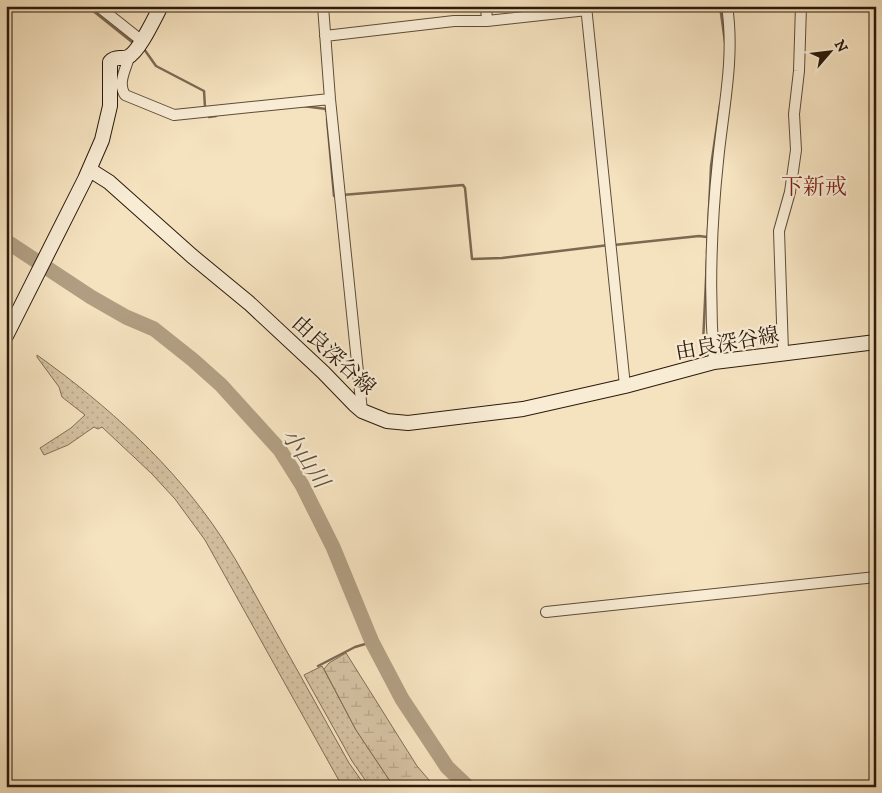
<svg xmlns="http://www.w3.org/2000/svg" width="882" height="793" viewBox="0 0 882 793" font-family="'IM FELL DW Pica','Noto Serif JP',serif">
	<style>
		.grass { fill: url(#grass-dots); stroke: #806d56 }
		.wetland { fill: url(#wetland-marsh); stroke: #806d56 }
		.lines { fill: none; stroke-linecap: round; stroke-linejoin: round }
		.stream { stroke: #7c6952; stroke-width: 2.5 }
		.river { stroke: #b19e82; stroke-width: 15 }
		.minor-casing { stroke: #5e4c38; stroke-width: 12 }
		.secondary-casing { stroke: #2c1a0b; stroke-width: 16 }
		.minor { stroke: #f8ecd5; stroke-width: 10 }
		.secondary { stroke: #f8ecd5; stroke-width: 14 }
		.labels { text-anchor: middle; stroke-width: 4.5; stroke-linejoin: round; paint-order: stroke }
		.street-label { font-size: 21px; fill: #2c1a0b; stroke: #f8ecd5 }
		.neighbourhood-label { font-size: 22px; fill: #7a1f14; stroke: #f8ecd5 }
		.water-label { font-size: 22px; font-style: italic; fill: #614f3b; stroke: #f8ecd5 }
	</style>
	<defs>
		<pattern id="grass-dots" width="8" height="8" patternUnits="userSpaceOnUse" patternTransform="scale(1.25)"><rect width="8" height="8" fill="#d3c0a0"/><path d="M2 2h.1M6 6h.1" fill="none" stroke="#b5a488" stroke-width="1.8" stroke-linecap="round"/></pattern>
		<pattern id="wetland-marsh" width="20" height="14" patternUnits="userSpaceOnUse" patternTransform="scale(1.25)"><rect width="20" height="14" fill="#d3c0a0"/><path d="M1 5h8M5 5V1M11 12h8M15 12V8" fill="none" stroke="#b5a488"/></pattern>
	</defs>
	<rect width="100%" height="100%" fill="#f5e2bf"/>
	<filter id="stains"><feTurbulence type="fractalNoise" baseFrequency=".004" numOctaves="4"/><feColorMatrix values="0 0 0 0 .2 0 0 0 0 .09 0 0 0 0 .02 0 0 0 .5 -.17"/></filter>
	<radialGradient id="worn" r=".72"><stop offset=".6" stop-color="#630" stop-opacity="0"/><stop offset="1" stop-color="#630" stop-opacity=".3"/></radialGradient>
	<path class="grass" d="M37,355C107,405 174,465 222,538C240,565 255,595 271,623C297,670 323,716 349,763L366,787L342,786L205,540L175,499L152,474L102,427L98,429L94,427L68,445L44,455L40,448L71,428L85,415L62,397L59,387L37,357Z
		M322,666L356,730L394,787H370L352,761L304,675Z"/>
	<path class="wetland" d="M346,653L417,766L435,787H394L356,730L324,669L329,663Z"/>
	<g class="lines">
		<path class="stream" d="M87,6L132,42
			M720,6L725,42
			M144,49L156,66L204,91L205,107
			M303,106L326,109V111
			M209,117L216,116
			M327,119L334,196L337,195
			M342,195L463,185L465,188L472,259L502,258L609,245
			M614,245L699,236L707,237
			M707,253L711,166L720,105
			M707,259L703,343L707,349
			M318,666L355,647L372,642"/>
		<path class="river" d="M6,241L91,297L126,317L154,329L193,360L221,385L280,450L302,485L333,547L372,642L402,699L447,767L468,787"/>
		<defs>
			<path id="minor" d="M98,6L142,41
				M323,6L330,99L362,411
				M486,6L487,21
				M586,6L625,386
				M325,36L454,21H487L587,10
				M129,57C126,69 117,83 125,95L174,115L330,99
				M783,352L779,231L790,192L796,150L794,114L799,71L801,6
				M714,362C709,296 711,227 718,161C723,109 735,58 727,6
				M546,612L876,577"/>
			<path id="secondary" d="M90,170L109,182L192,256L249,303L323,372L355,405L362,411L387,421L408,423L523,409L625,386L714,362L876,342
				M6,336L85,179L102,140L110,106V62C116,55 121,60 128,57C139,52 155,17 161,6"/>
		</defs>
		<use href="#minor" class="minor-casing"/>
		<use href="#secondary" class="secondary-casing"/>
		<use href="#minor" class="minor"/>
		<use href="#secondary" class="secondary"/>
	</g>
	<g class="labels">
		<g class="street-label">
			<text transform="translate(727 343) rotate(-10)" y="7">由良深谷線</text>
			<text transform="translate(334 355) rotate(43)" y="7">由良深谷線</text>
		</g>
		<g class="neighbourhood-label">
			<text x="814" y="194">下新戒</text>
		</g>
		<g class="water-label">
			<text transform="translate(306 458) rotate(56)" y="8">小山川</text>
		</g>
	</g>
	<rect width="882" height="793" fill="none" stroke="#f5e2bf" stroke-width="25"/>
	<rect x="8" y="8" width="867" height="778" fill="none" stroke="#2c1a0b" stroke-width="2.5"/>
	<rect x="12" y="12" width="857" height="768" fill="none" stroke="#2c1a0b"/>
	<g transform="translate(830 52) rotate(62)" stroke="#f8ecd5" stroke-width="4" paint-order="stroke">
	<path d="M0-4L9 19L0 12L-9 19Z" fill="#2c1a0b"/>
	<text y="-8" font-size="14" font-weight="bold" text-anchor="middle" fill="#2c1a0b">N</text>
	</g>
	<rect width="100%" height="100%" filter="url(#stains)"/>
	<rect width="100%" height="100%" fill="url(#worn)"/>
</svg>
